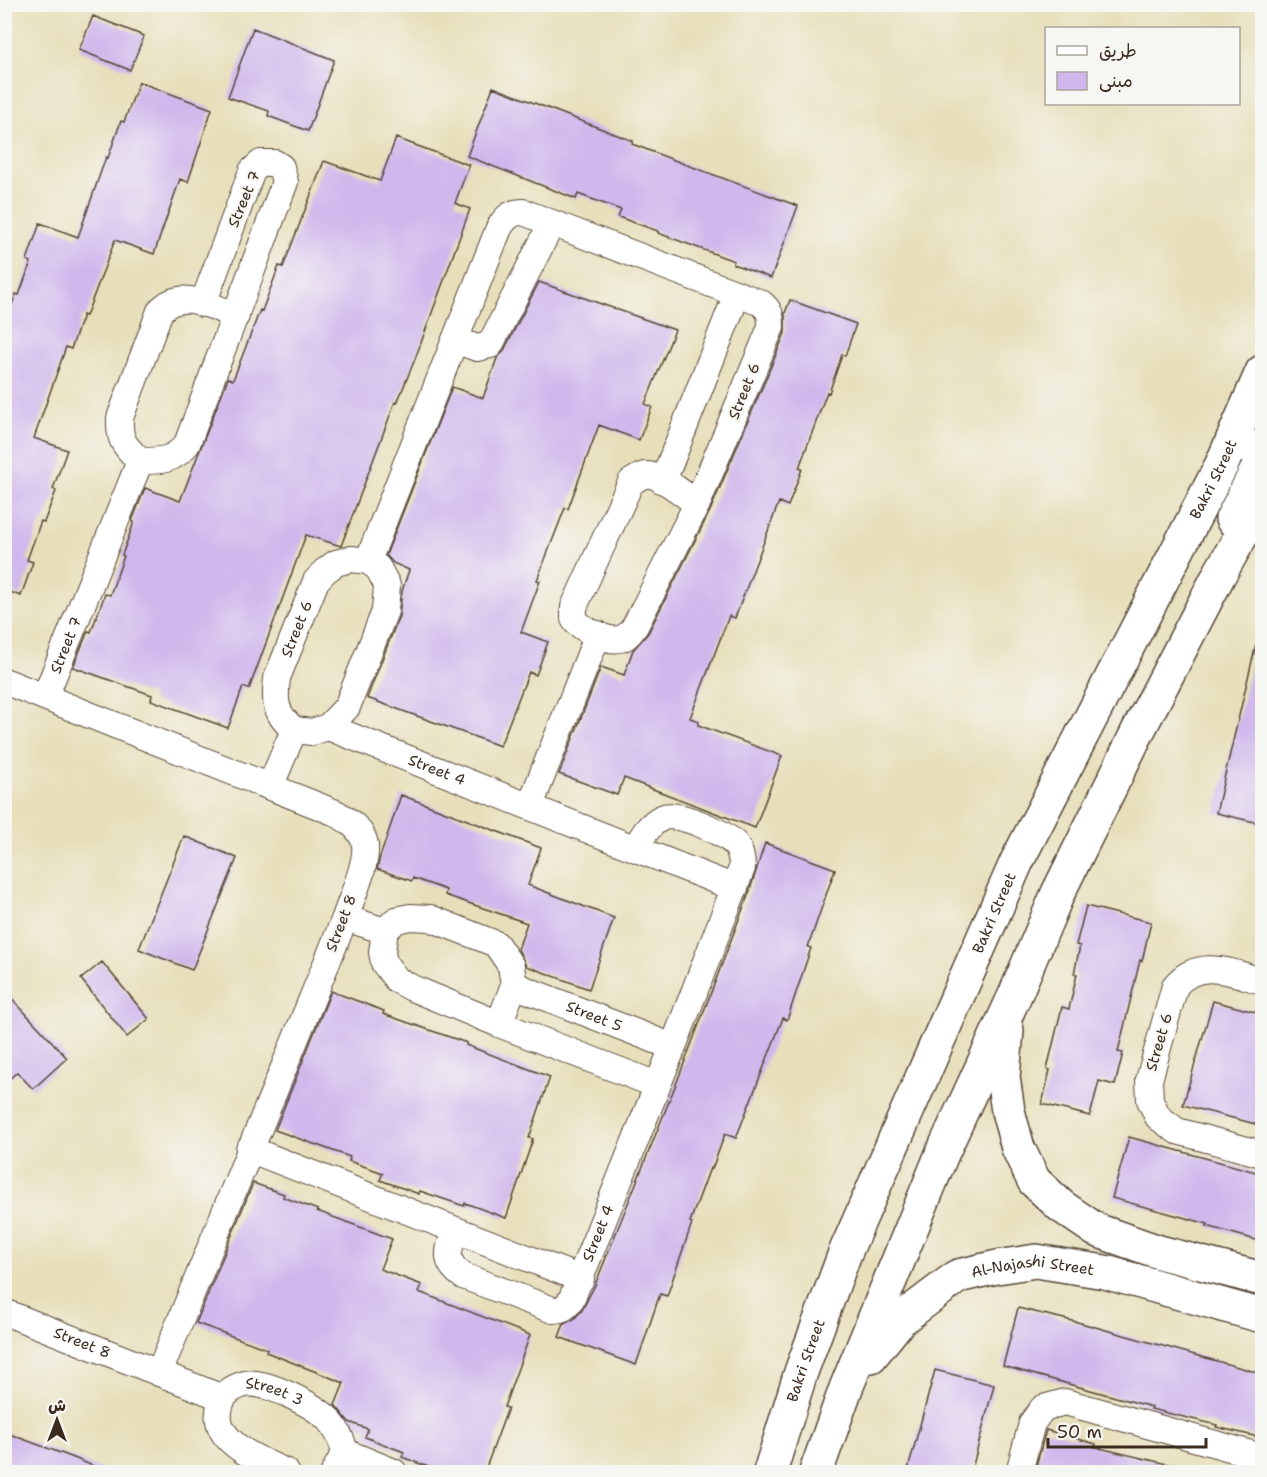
<svg xmlns="http://www.w3.org/2000/svg" width="1267" height="1477" viewBox="0 0 1267 1477" font-family="'Shantell Sans','Playpen Sans Arabic',sans-serif">
	<style>
		.building { fill: #d0b8ec }
		.lines { fill: none; stroke-linecap: round; stroke-linejoin: round }
		.street-casing { stroke: #554535; stroke-width: 28 }
		.secondary-casing { stroke: #554535; stroke-width: 36 }
		.street { stroke: #fff; stroke-width: 26 }
		.secondary { stroke: #fff; stroke-width: 33 }
		.labels { text-anchor: middle; stroke-width: 4.5; stroke-linejoin: round; paint-order: stroke }
		.street-label { font-size: 15px; fill: #3b2a1e; stroke: #f6f6f2 }
	</style>
	<rect width="100%" height="100%" fill="#f6f6f2"/>
	<filter id="ink" filterUnits="userSpaceOnUse"><feTurbulence type="fractalNoise" baseFrequency=".0167" numOctaves="2"/><feDisplacementMap in="SourceGraphic" scale="12" xChannelSelector="R" yChannelSelector="G"/><feConvolveMatrix kernelMatrix="1 2 1 2 8 2 1 2 1" color-interpolation-filters="sRGB"/></filter>
	<filter id="wash" filterUnits="userSpaceOnUse"><feTurbulence type="fractalNoise" baseFrequency=".008" numOctaves="4" result="noise"/><feDisplacementMap in="SourceGraphic" scale="24" xChannelSelector="R" yChannelSelector="G"/><feGaussianBlur stdDeviation="1.35" result="paint"/><feColorMatrix in="noise" values="0 0 0 0 0 0 0 0 0 0 0 0 0 0 0 0 0 1.4 0 .05"/><feComposite in="paint" operator="in"/></filter>
	<g filter="url(#wash)">
		<rect width="100%" height="100%" fill="#e7dfba"/>
		<g id="blocks">
			<path class="building" d="M93,16L144,36L130,70L79,50Z
				M253,28L334,60L308,131L268,116L269,111L228,97Z
				M139,82L212,109L188,182L180,179L154,254L115,240L86,316L83,315L71,349L66,347L34,438L67,450L53,489L56,491L44,522L41,521L27,560L33,562L21,596L4,590V325L16,294L19,295L31,262L27,260L40,223L78,237L106,157L108,158L121,121L124,122Z
				M493,87L633,141L632,144L679,162L798,206L771,278L733,264L734,261L658,233V231L618,217L621,210L578,194L576,199L467,156Z
				M396,138L469,165L455,203L470,209L415,359L397,403L395,402L341,546L306,535L249,689L243,687L228,728L151,700L152,695L73,667L88,631L91,632L105,594L110,595L124,556L122,555L134,522L132,521L145,488L180,501L228,378L233,380L260,310L262,311L279,266L283,267L324,161L380,181Z
				M539,282L675,330L645,404L652,407L639,440L599,425L568,509L565,508L537,580L540,581L521,632L548,642L536,675L529,672L500,746L367,698L399,616L402,591L409,570L393,563L386,555L452,387L483,398L497,358L503,352Z
				M790,300L856,324L845,356L842,355L829,393L827,392L799,468L802,469L788,506L779,502L735,618L729,616L690,718L699,721L698,725L782,756L755,828L624,778L617,795L559,774L601,667L624,675L633,650L648,633L710,511L785,333V313Z
				M1256,644L1263,645V824L1216,813Z
				M401,795L541,848L528,885L614,918L589,989L526,966L518,949L527,923L445,895L446,890L413,878L412,881L377,869L380,857Z
				M184,836L237,858L192,970L139,949Z
				M765,843L835,869L808,947L811,948L787,1020L783,1018L736,1138L725,1134L712,1169L710,1168L690,1222L692,1223L667,1296L660,1294L636,1365L559,1337L564,1324L574,1319L582,1310L595,1285L678,1079L749,893Z
				M1086,906L1151,922L1142,961L1140,960L1118,1052L1123,1053L1115,1085L1099,1081L1090,1116L1042,1104L1050,1070L1047,1069L1062,1007L1069,1009L1077,974H1074L1080,946L1076,945Z
				M102,962L149,1019L127,1037L81,979Z
				M4,990L67,1058L33,1089L17,1072L4,1084Z
				M331,991L384,1011L383,1014L467,1043L466,1045L550,1077L529,1138L533,1139L506,1218L465,1203L464,1206L420,1191L419,1194L380,1180L383,1173L349,1161L350,1157L275,1130Z
				M1213,1001L1263,1014V1126L1183,1105Z
				M1129,1137L1263,1174V1242L1207,1226L1208,1224L1112,1198Z
				M253,1183L284,1194L283,1197L318,1210L317,1211L392,1239L380,1269L422,1285L419,1292L530,1335L504,1407L508,1408L484,1473H444L402,1457L404,1452L365,1437L368,1429L349,1422L335,1405L344,1383L266,1352L267,1349L196,1323Z
				M1018,1308L1081,1323L1263,1374V1438L1216,1427L1217,1425L1151,1409L1152,1407L1003,1366Z
				M935,1370L994,1385L971,1473H907Z
				M1046,1430L1096,1444L1095,1447L1180,1467V1473H1034Z
				M4,1432L74,1458L105,1471V1473H4Z"/>
		</g>
	</g>
	<g filter="url(#ink)">
		<use href="#blocks" fill-opacity="0" stroke="#554535" stroke-width="1.5"/>
		<g class="lines">
			<defs>
				<g id="street">
					<path d="M203,304L252,171L261,163H275L281,167L285,182L187,444C174,461 160,461 140,461C124,445 119,441 120,418L160,311C181,287 212,307 236,316"/>
					<path d="M455,340L477,348L490,345L552,223"/>
					<path d="M663,481L737,294"/>
					<path d="M368,561L499,228C506,217 511,212 523,212L761,303C770,310 771,315 771,327L697,504L635,626C632,630 630,634 625,637C611,645 587,631 576,622L574,619V607L631,482C635,480 640,476 645,475C659,473 686,496 697,504"/>
					<path d="M4,681L336,813C347,820 358,826 363,838C372,856 351,898 345,918L159,1373"/>
					<path id="s1" d="M45,697L140,461"/>
					<path id="s2" d="M294,730L312,732L328,727L735,888"/>
					<path id="s3" d="M294,730C275,713 274,703 277,678L316,581L325,571L336,563L351,559L368,561L378,568L387,585L385,611L347,707L328,727"/>
					<path d="M270,787L294,730"/>
					<path d="M530,806L598,634"/>
					<path d="M345,918L385,931"/>
					<path d="M1262,981C1232,973 1199,957 1175,986L1149,1080L1150,1100L1158,1117L1177,1131L1262,1154"/>
					<path id="s4" d="M514,985L673,1047"/>
					<path d="M499,1024L514,985L511,966L496,944L430,918L410,917L396,920L385,931L382,952L384,963L397,980L412,988L499,1024L657,1085"/>
					<path d="M249,1149L581,1279"/>
					<path id="s5" d="M455,1230C448,1251 443,1262 463,1276L553,1310C563,1310 567,1307 572,1298L673,1047L742,868C742,859 741,852 736,845C726,833 679,812 664,817C650,822 642,836 636,848"/>
					<path id="s6" d="M4,1312L223,1398"/>
					<path d="M345,1452L394,1472"/>
					<path id="s7" d="M286,1472C259,1460 207,1441 221,1403C224,1393 234,1387 245,1384C265,1380 314,1405 328,1419C337,1429 342,1439 345,1452L334,1472"/>
					<path d="M1019,1472L1032,1423L1043,1408L1065,1402L1262,1457"/>
				</g>
				<g id="secondary">
					<path d="M1232,519L1260,464L1258,453L1234,437"/>
					<path d="M1007,1030L1003,1077L1008,1111L1018,1148L1034,1181L1061,1206L1096,1230L1159,1252L1262,1279"/>
					<path id="s8" d="M871,1356L900,1320L958,1276L997,1267L1036,1261L1105,1272L1262,1316"/>
					<path id="s9" d="M770,1472L801,1372L845,1253L1017,861L1222,464L1262,372"/>
					<path d="M816,1472L846,1388L942,1154L1015,995L1058,893L1138,731L1219,575L1262,499"/>
				</g>
			</defs>
			<use href="#street" class="street-casing"/>
			<use href="#secondary" class="secondary-casing"/>
			<use href="#street" class="street"/>
			<use href="#secondary" class="secondary"/>
		</g>
	</g>
	<g class="labels">
		<g class="street-label">
			<text transform="translate(244 199) rotate(-67)" y="5">Street 7</text>
			<text transform="translate(744 391) rotate(-68)" y="5">Street 6</text>
			<text dy="5" stroke="none"><textPath href="#s9" startOffset="1089">Bakri Street</textPath></text>
			<text dy="5" stroke="none"><textPath href="#s3" startOffset="111">Street 6</textPath></text>
			<text dy="5" stroke="none"><textPath href="#s1" startOffset="56">Street 7</textPath></text>
			<text dy="5" stroke="none"><textPath href="#s2" startOffset="152">Street 4</textPath></text>
			<text dy="5" stroke="none"><textPath href="#s9" startOffset="603">Bakri Street</textPath></text>
			<text transform="translate(341 923) rotate(-69)" y="5">Street 8</text>
			<text dy="5" stroke="none"><textPath href="#s4" startOffset="86">Street 5</textPath></text>
			<text transform="translate(1159 1042) rotate(-74)" y="5">Street 6</text>
			<text dy="5" stroke="none"><textPath href="#s5" startOffset="242">Street 4</textPath></text>
			<text dy="5" stroke="none"><textPath href="#s8" startOffset="195">Al-Najashi Street</textPath></text>
			<text dy="5" stroke="none"><textPath href="#s6" startOffset="84">Street 8</textPath></text>
			<text dy="5" stroke="none"><textPath href="#s9" startOffset="117">Bakri Street</textPath></text>
			<text dy="5" stroke="none"><textPath href="#s7" startOffset="168">Street 3</textPath></text>
		</g>
	</g>
	<rect width="1267" height="1477" fill="none" stroke="#f6f6f2" stroke-width="24"/>
	<rect x="1045" y="27" width="195" height="78" fill="#f6f6f2" stroke="#aba49d" stroke-width="1.5"/>
	<rect x="1057" y="46" width="30" height="9" fill="#ffffff" stroke="#aba49d" stroke-width="1.5"/>
	<text x="1099" y="57" font-size="18" fill="#3b2a1e">طريق</text>
	<rect x="1057" y="72" width="30" height="18" fill="#d0b8ec" stroke="#aba49d" stroke-width="1.5"/>
	<text x="1099" y="87" font-size="18" fill="#3b2a1e">مبنى</text>
	<g transform="translate(57 1420)" stroke="#f6f6f2" stroke-width="4.5" paint-order="stroke">
	<path d="M0-4.5L10 22L0 15L-10 22Z" fill="#3b2a1e"/>
	<text y="-9" font-size="16" font-weight="bold" text-anchor="middle" fill="#3b2a1e">ش</text>
	</g>
	<path d="M1048 1438v9h158v-9" fill="none" stroke="#3b2a1e" stroke-width="3"/>
	<text x="1057" y="1438" font-size="18" fill="#3b2a1e" stroke="#f6f6f2" stroke-width="4.5" paint-order="stroke">50 m</text>
</svg>
